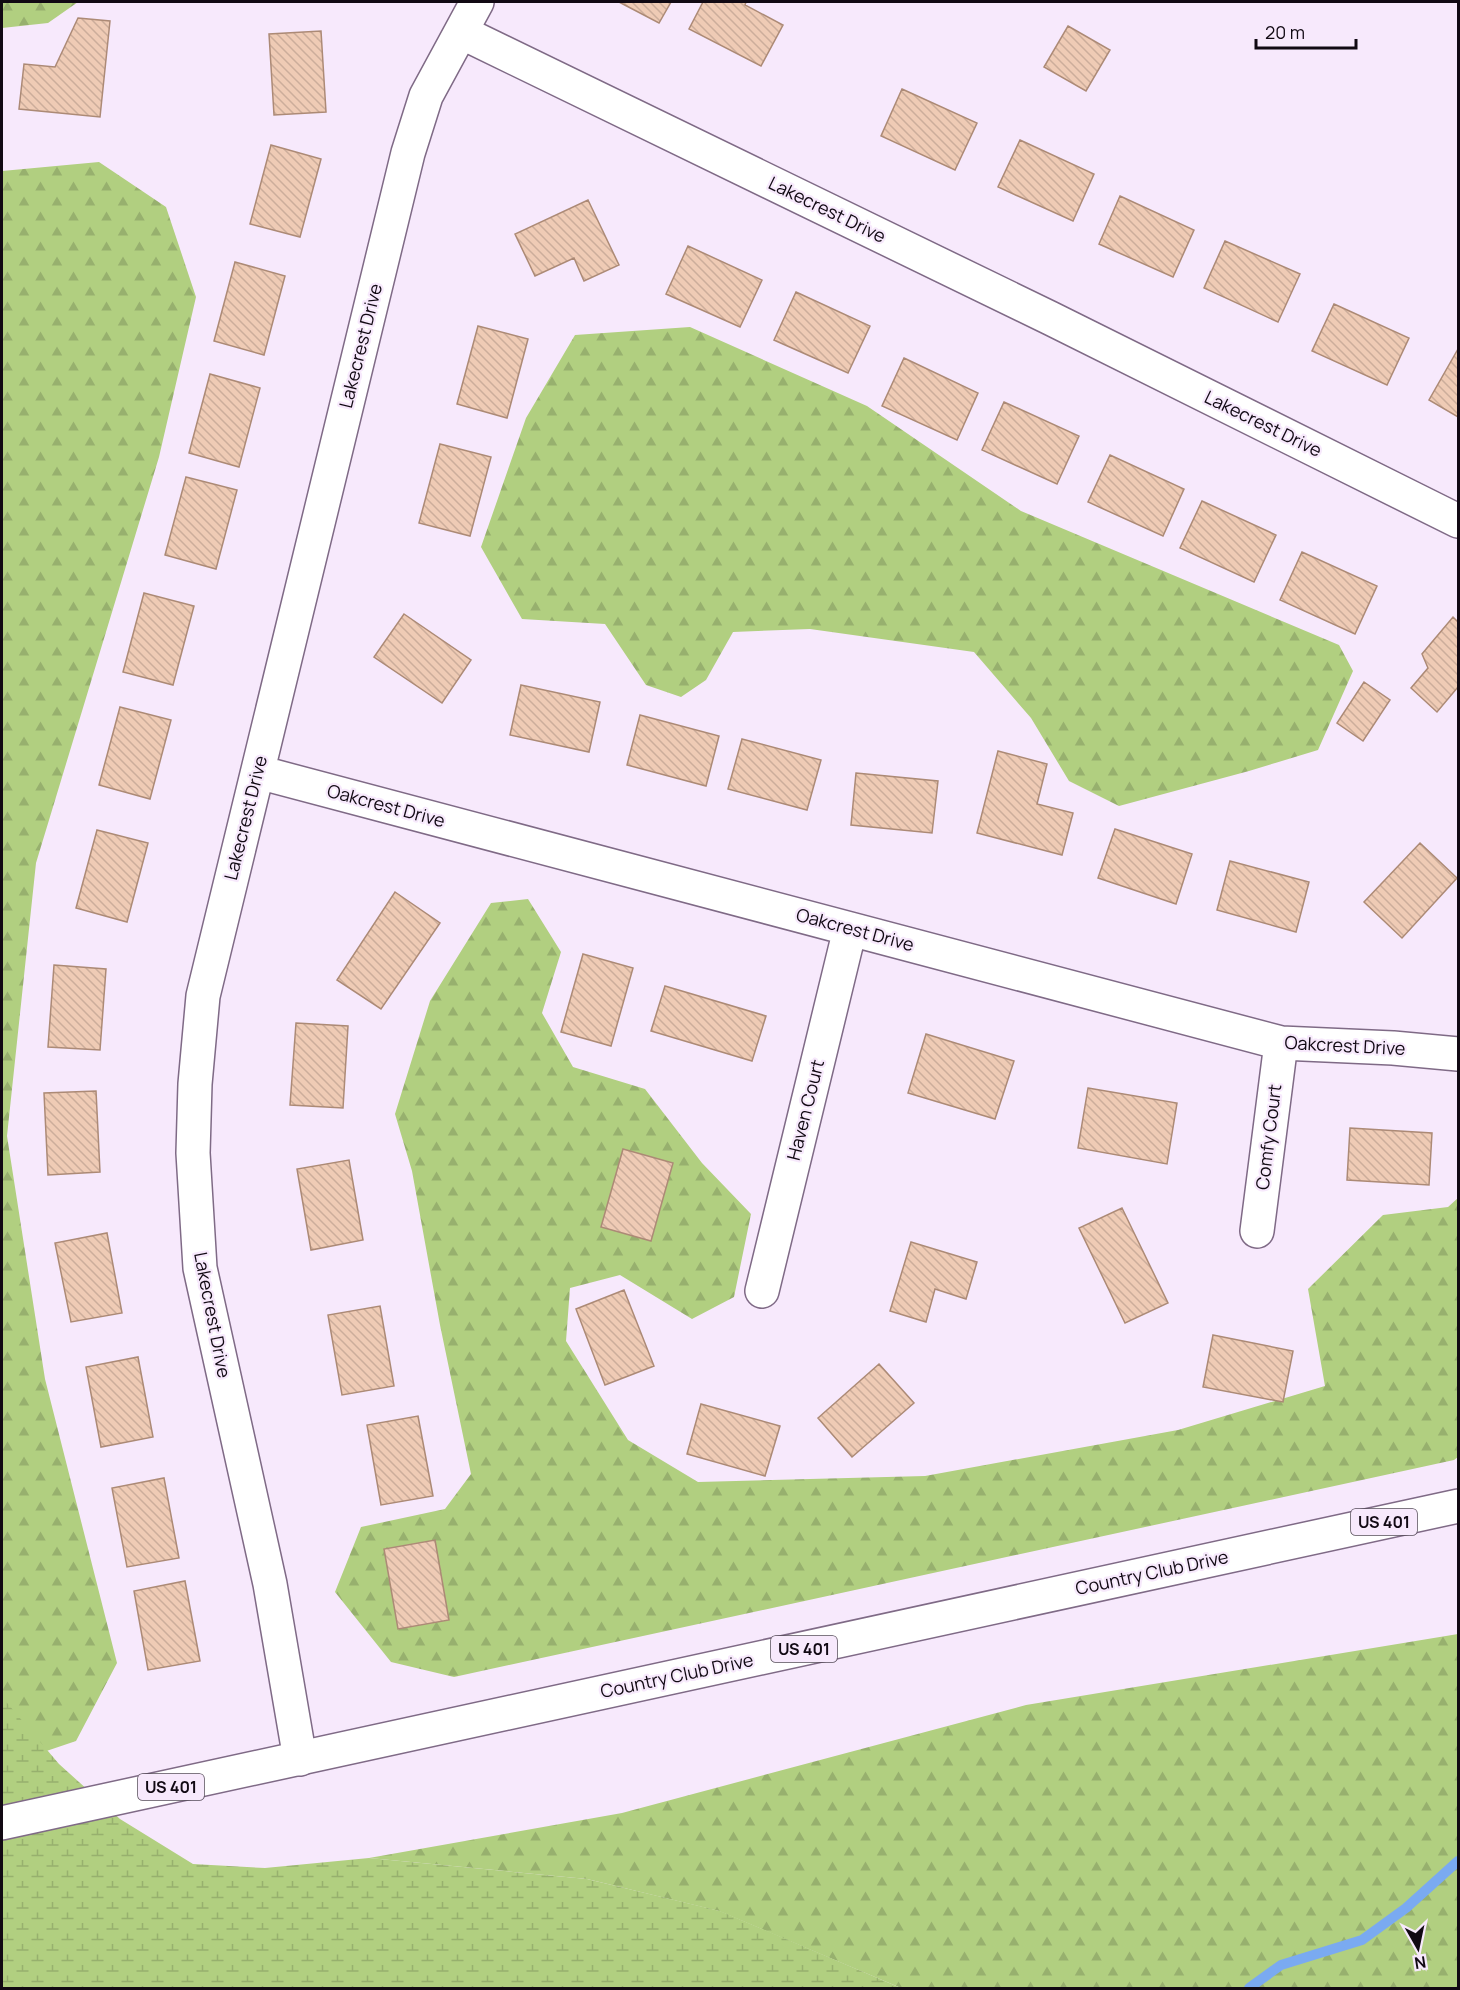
<svg xmlns="http://www.w3.org/2000/svg" width="1460" height="1990" viewBox="0 0 1460 1990" font-family="Manrope,sans-serif">
	<style>
		.forest { fill: url(#forest-firs) }
		.wetland { fill: url(#wetland-marsh) }
		.lines { fill: none; stroke-linecap: round; stroke-linejoin: round }
		.stream { stroke: #7aaaf1; stroke-width: 10 }
		.building { fill: url(#building-back-hatch); stroke: #ac8a76; stroke-width: 1.5 }
		.minor-casing { stroke: #7f6a86; stroke-width: 36 }
		.primary-casing { stroke: #7f6a86; stroke-width: 36 }
		.minor { stroke: #fff; stroke-width: 33 }
		.primary { stroke: #fff; stroke-width: 33 }
		.labels { text-anchor: middle; stroke-width: 4.5; stroke-linejoin: round; paint-order: stroke }
		.shield { fill: #f7e9fc; stroke: #564c59; stroke-width: 1.5 }
		.shield-label { font-size: 16px; font-weight: bold; fill: #110913 }
		.street-label { font-size: 18px; fill: #110913; stroke: #f7e9fc }
	</style>
	<defs>
		<pattern id="forest-firs" width="22" height="20" patternUnits="userSpaceOnUse" patternTransform="scale(1.5)"><rect width="22" height="20" fill="#b1cf80"/><path d="M5 1l3.5 6h-7zM16 11l3.5 6h-7z" fill="#97b06e"/></pattern>
		<pattern id="wetland-marsh" width="20" height="14" patternUnits="userSpaceOnUse" patternTransform="scale(1.5)"><rect width="20" height="14" fill="#b1cf80"/><path d="M1 5h8M5 5V1M11 12h8M15 12V8" fill="none" stroke="#97b06e"/></pattern>
		<pattern id="building-back-hatch" width="6" height="6" patternUnits="userSpaceOnUse" patternTransform="scale(1.5)"><rect width="6" height="6" fill="#efcbb5"/><path d="M-1 5l2 2M0 0l6 6M5-1l2 2" fill="none" stroke="#ccad9b"/></pattern>
	</defs>
	<rect width="100%" height="100%" fill="#f7e9fc"/>
	<path class="forest" d="M2,2H78L48,23L2,28Z
		M99,162L166,207L196,297L159,457L36,863L7,1136L45,1379L117,1663L76,1741L2,1766V171Z
		M690,327L867,406L1021,511L1339,645L1353,671L1318,750L1249,771L1119,806L1069,781L1031,718L974,652L810,629L733,632L706,680L681,697L646,685L605,624L522,619L481,547L526,418L575,335Z
		M528,899L561,952L542,1013L573,1067L645,1089L702,1163L751,1214L734,1297L692,1319L620,1275L570,1288L566,1341L628,1440L698,1482L925,1476L1178,1430L1325,1386L1308,1289L1383,1215L1448,1207L1458,1198V1457L1454,1460L454,1677L391,1662L335,1592L361,1527L445,1509L471,1474L440,1325L412,1171L395,1114L430,1001L491,903Z
		M1458,1634V1988H901L719,1911L587,1879L369,1858L622,1813L1026,1705Z"/>
	<path class="wetland" d="M2,1697L59,1764L120,1819L193,1864L265,1868L369,1858L587,1879L720,1911L901,1988H2Z"/>
	<g class="lines">
		<path class="stream" d="M1249,1988L1281,1965L1362,1940L1406,1908L1458,1861"/>
	</g>
	<path class="building" d="M619,2H671L659,23Z
		M703,2H746L745,5L783,25L761,66L689,29Z
		M78,18L110,21L100,117L19,109L24,64L55,67Z
		M1068,26L1110,50L1086,91L1044,67Z
		M321,31L326,112L274,115L269,34Z
		M902,89L977,123L955,170L881,136Z
		M1020,140L1094,174L1073,221L998,187Z
		M271,145L321,159L300,237L250,224Z
		M1120,196L1194,230L1173,277L1099,244Z
		M588,200L619,265L584,281L574,258L535,276L515,234Z
		M1225,241L1300,274L1278,322L1204,288Z
		M688,246L762,280L740,327L666,294Z
		M235,262L285,276L264,355L214,341Z
		M796,292L870,326L848,373L774,340Z
		M1334,304L1409,338L1387,385L1312,351Z
		M478,326L528,339L507,418L457,404Z
		M1458,349V417L1429,400Z
		M904,358L978,393L957,440L882,406Z
		M210,374L260,388L239,467L189,453Z
		M1004,402L1079,436L1057,484L982,450Z
		M440,444L491,457L470,536L419,523Z
		M1110,455L1184,489L1163,536L1088,502Z
		M186,477L237,490L216,569L165,555Z
		M1202,501L1276,535L1254,582L1180,548Z
		M1302,552L1377,586L1355,634L1280,600Z
		M144,593L194,606L173,685L123,672Z
		M404,614L471,660L442,703L374,657Z
		M1453,617L1458,622V687L1437,712L1411,688L1428,668L1422,654Z
		M1364,682L1390,700L1363,741L1337,723Z
		M521,685L600,702L589,752L510,735Z
		M120,707L171,720L150,799L99,785Z
		M640,715L719,736L706,786L627,765Z
		M742,739L821,760L807,810L728,789Z
		M998,751L1047,764L1037,804L1073,813L1062,855L977,833Z
		M856,773L938,781L932,833L851,825Z
		M1115,829L1192,854L1176,904L1098,878Z
		M97,830L148,843L127,922L76,908Z
		M1420,843L1457,878L1402,938L1364,902Z
		M1230,861L1309,882L1296,932L1217,910Z
		M395,892L440,923L381,1009L337,980Z
		M583,954L633,968L611,1046L561,1032Z
		M54,965L106,969L100,1050L48,1047Z
		M665,986L766,1016L752,1061L651,1031Z
		M296,1023L348,1026L343,1108L290,1105Z
		M926,1034L1014,1061L995,1119L908,1093Z
		M1088,1088L1177,1103L1167,1164L1078,1148Z
		M96,1091L100,1172L48,1175L44,1093Z
		M1350,1128L1432,1133L1429,1185L1347,1180Z
		M623,1149L673,1163L651,1241L601,1227Z
		M349,1160L363,1240L311,1250L297,1169Z
		M1122,1208L1168,1303L1125,1323L1079,1228Z
		M107,1233L122,1313L71,1322L55,1243Z
		M911,1242L977,1262L966,1299L935,1289L926,1322L890,1311Z
		M624,1290L654,1366L605,1385L576,1309Z
		M380,1306L394,1386L342,1395L328,1315Z
		M1213,1335L1293,1351L1283,1402L1203,1387Z
		M138,1357L153,1437L101,1447L86,1367Z
		M879,1364L914,1403L852,1457L818,1418Z
		M701,1404L780,1426L765,1476L687,1454Z
		M418,1416L433,1496L381,1505L367,1425Z
		M164,1478L179,1558L127,1567L112,1488Z
		M435,1540L449,1620L398,1629L384,1549Z
		M185,1581L200,1661L148,1670L134,1591Z"/>
	<g class="lines">
		<defs>
			<path id="minor" d="M461,32L1050,318L1458,521
				M258,772L1281,1043L1393,1048L1458,1054
				M1257,1231L1281,1043
				M762,1291L850,929
				M300,1759L270,1584L200,1268L193,1153L195,1084L203,996L408,153L426,96L477,2"/>
			<path id="primary" d="M2,1823L1458,1506"/>
		</defs>
		<use href="#minor" class="minor-casing"/>
		<use href="#primary" class="primary-casing"/>
		<use href="#minor" class="minor"/>
		<use href="#primary" class="primary"/>
	</g>
	<g class="labels">
		<g class="shield">
			<rect x="1351" y="1509" width="66" height="26" rx="4.5"/>
			<rect x="771" y="1636" width="66" height="26" rx="4.5"/>
			<rect x="138" y="1774" width="66" height="26" rx="4.5"/>
		</g>
		<g class="shield-label">
			<text x="1384" y="1528">US 401</text>
			<text x="804" y="1655">US 401</text>
			<text x="171" y="1793">US 401</text>
		</g>
		<g class="street-label">
			<text transform="translate(827 210) rotate(26)" y="6">Lakecrest Drive</text>
			<text transform="translate(361 346) rotate(-76)" y="6">Lakecrest Drive</text>
			<text transform="translate(1263 424) rotate(26)" y="6">Lakecrest Drive</text>
			<text transform="translate(386 806) rotate(15)" y="6">Oakcrest Drive</text>
			<text transform="translate(246 818) rotate(-76)" y="6">Lakecrest Drive</text>
			<text transform="translate(855 930) rotate(15)" y="6">Oakcrest Drive</text>
			<text transform="translate(1345 1046) rotate(3)" y="6">Oakcrest Drive</text>
			<text transform="translate(806 1110) rotate(-76)" y="6">Haven Court</text>
			<text transform="translate(1269 1137) rotate(-83)" y="6">Comfy Court</text>
			<text transform="translate(212 1315) rotate(79)" y="6">Lakecrest Drive</text>
			<text transform="translate(1152 1573) rotate(-12)" y="6">Country Club Drive</text>
			<text transform="translate(677 1676) rotate(-12)" y="6">Country Club Drive</text>
		</g>
	</g>
	<rect width="1460" height="1990" fill="none" stroke="#110913" stroke-width="6"/>
	<g transform="translate(1418 1948) rotate(171)" stroke="#f7e9fc" stroke-width="4.5" paint-order="stroke">
	<path d="M0-4.5L10 22L0 15L-10 22Z" fill="#110913"/>
	<text y="-9" font-size="16" font-weight="bold" text-anchor="middle" fill="#110913">N</text>
	</g>
	<path d="M1256 39v9h100v-9" fill="none" stroke="#110913" stroke-width="3"/>
	<text x="1265" y="39" font-size="18" fill="#110913" stroke="#f7e9fc" stroke-width="4.5" paint-order="stroke">20 m</text>
</svg>
